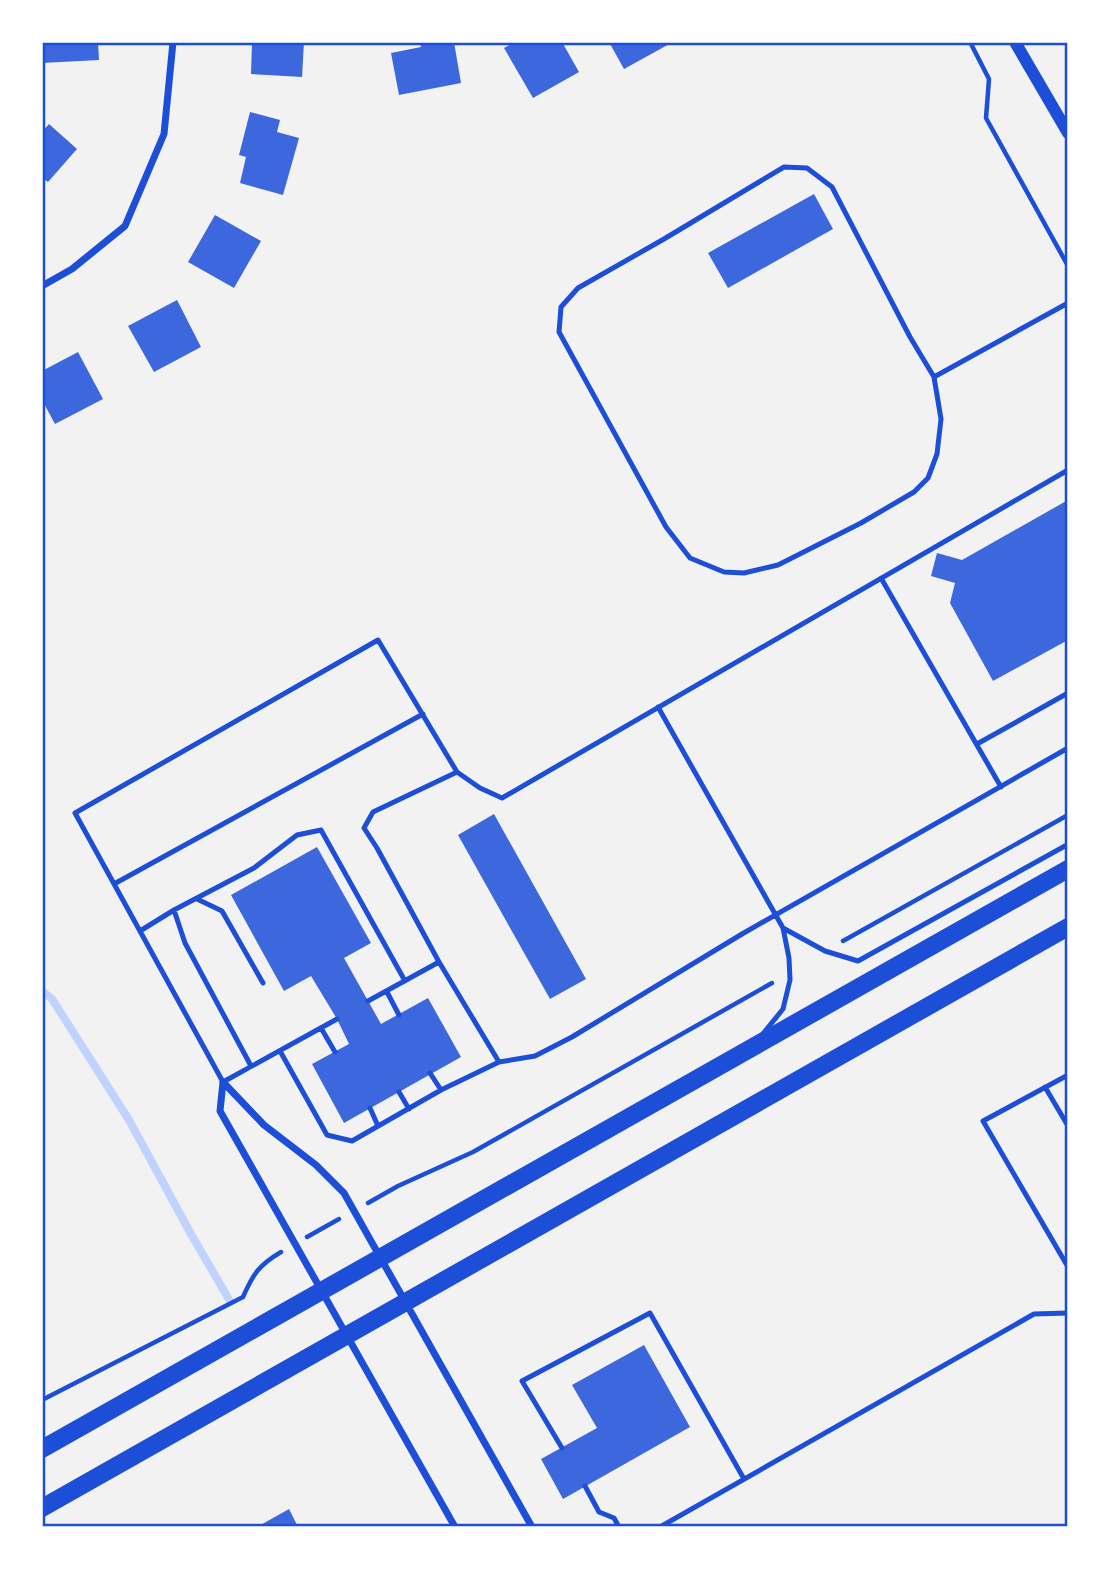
<svg xmlns="http://www.w3.org/2000/svg" width="1110" height="1569" viewBox="0 0 1110 1569" font-family="'Sofia Sans Condensed',sans-serif">
	<style>
		.lines { fill: none; stroke-linecap: round; stroke-linejoin: round }
		.stream { stroke: #bfd3fe; stroke-width: 8 }
		.building { fill: #3d67dc }
		.path { stroke: #1d4ed8; stroke-width: 4.5 }
		.service { stroke: #1d4ed8; stroke-width: 5 }
		.minor { stroke: #1d4ed8; stroke-width: 7 }
		.tertiary { stroke: #1d4ed8; stroke-width: 12 }
		.primary { stroke: #1d4ed8; stroke-width: 18 }
		.neatline { fill: none; stroke: #1d4ed8; stroke-width: 2.5 }
	</style>
	<rect width="100%" height="100%" fill="#f2f2f2"/>
	<g class="lines">
		<path class="stream" d="M42,991L52,999L129,1120L192,1236L230,1301"/>
	</g>
	<path class="building" d="M42,42H98L99,60L42,63Z
		M252,42H304L302,77L251,74Z
		M420,42H454L461,83L399,95L391,53L421,47Z
		M515,42H562L579,72L533,98L504,48Z
		M609,42H673L624,69Z
		M250,112L280,120L277,132L299,138L283,195L240,183L246,157L239,155Z
		M49,124L77,149L48,182L44,179L42,181V132Z
		M814,194L833,229L728,288L708,253Z
		M215,215L261,241L234,288L188,262Z
		M177,300L201,347L154,372L128,326Z
		M78,352L103,399L55,424L42,400V371Z
		M1068,500V640L993,681L950,603L955,583L931,576L937,553L962,560Z
		M494,814L586,979L550,999L458,835Z
		M317,847L371,943L344,958L381,1024L428,998L461,1057L344,1123L312,1064L349,1044L337,1019L311,976L284,991L231,895Z
		M644,1345L690,1427L563,1499L541,1459L597,1428L572,1385Z
		M289,1509L298,1527H257Z"/>
	<g class="lines">
		<path class="path" d="M970,42L989,79L986,118L1068,266
			M843,941L1068,815
			M368,1203L398,1186L473,1152L772,983
			M307,1237L339,1219
			M42,1400L243,1297C253,1274 259,1265 281,1252"/>
		<path class="service" d="M784,167L807,168L832,187L910,337L934,377L941,419L937,454L928,478L914,492L861,523L778,565L744,573L724,572L690,558L666,527L559,332L561,307L578,288L664,239Z
			M934,377L1068,303
			M881,578L1001,787
			M658,707L783,928L789,958L790,980L783,1009L762,1035
			M977,744L1068,693
			M457,772L480,788L502,798L1068,470
			M114,884L423,714
			M197,899L222,911L263,983
			M174,910L185,943L251,1066
			M783,928L825,951L858,961L1065,846L1068,847
			M140,931L174,910L254,868L297,835L321,830L405,981
			M439,962L499,1062L535,1056L572,1037L742,934L1068,748
			M387,992L399,1015
			M337,1019L223,1082L75,813L378,640L457,772L373,812L364,828L377,848L439,962L368,1001
			M321,1028L335,1052
			M280,1051L327,1135L352,1141L441,1090L430,1073
			M1068,1075L983,1121L1068,1267
			M1045,1087L1068,1126
			M441,1090L499,1062
			M399,1092L409,1109
			M370,1108L378,1126
			M562,1448L522,1381L650,1313L744,1479
			M585,1486L599,1512L614,1518L619,1527
			M660,1527L1034,1314L1068,1313"/>
		<path class="minor" d="M42,286L72,269L125,226L164,134L173,42
			M223,1082L264,1125L316,1165L344,1193L532,1527
			M223,1082L220,1111L455,1527"/>
		<path class="tertiary" d="M1015,42L1068,133"/>
		<path class="primary" d="M42,1449L1068,869
			M42,1508L1068,927"/>
	</g>
	<rect width="1110" height="1569" fill="none" stroke="#ffffff" stroke-width="88"/>
	<rect x="44" y="44" width="1022" height="1481" class="neatline"/>
</svg>
